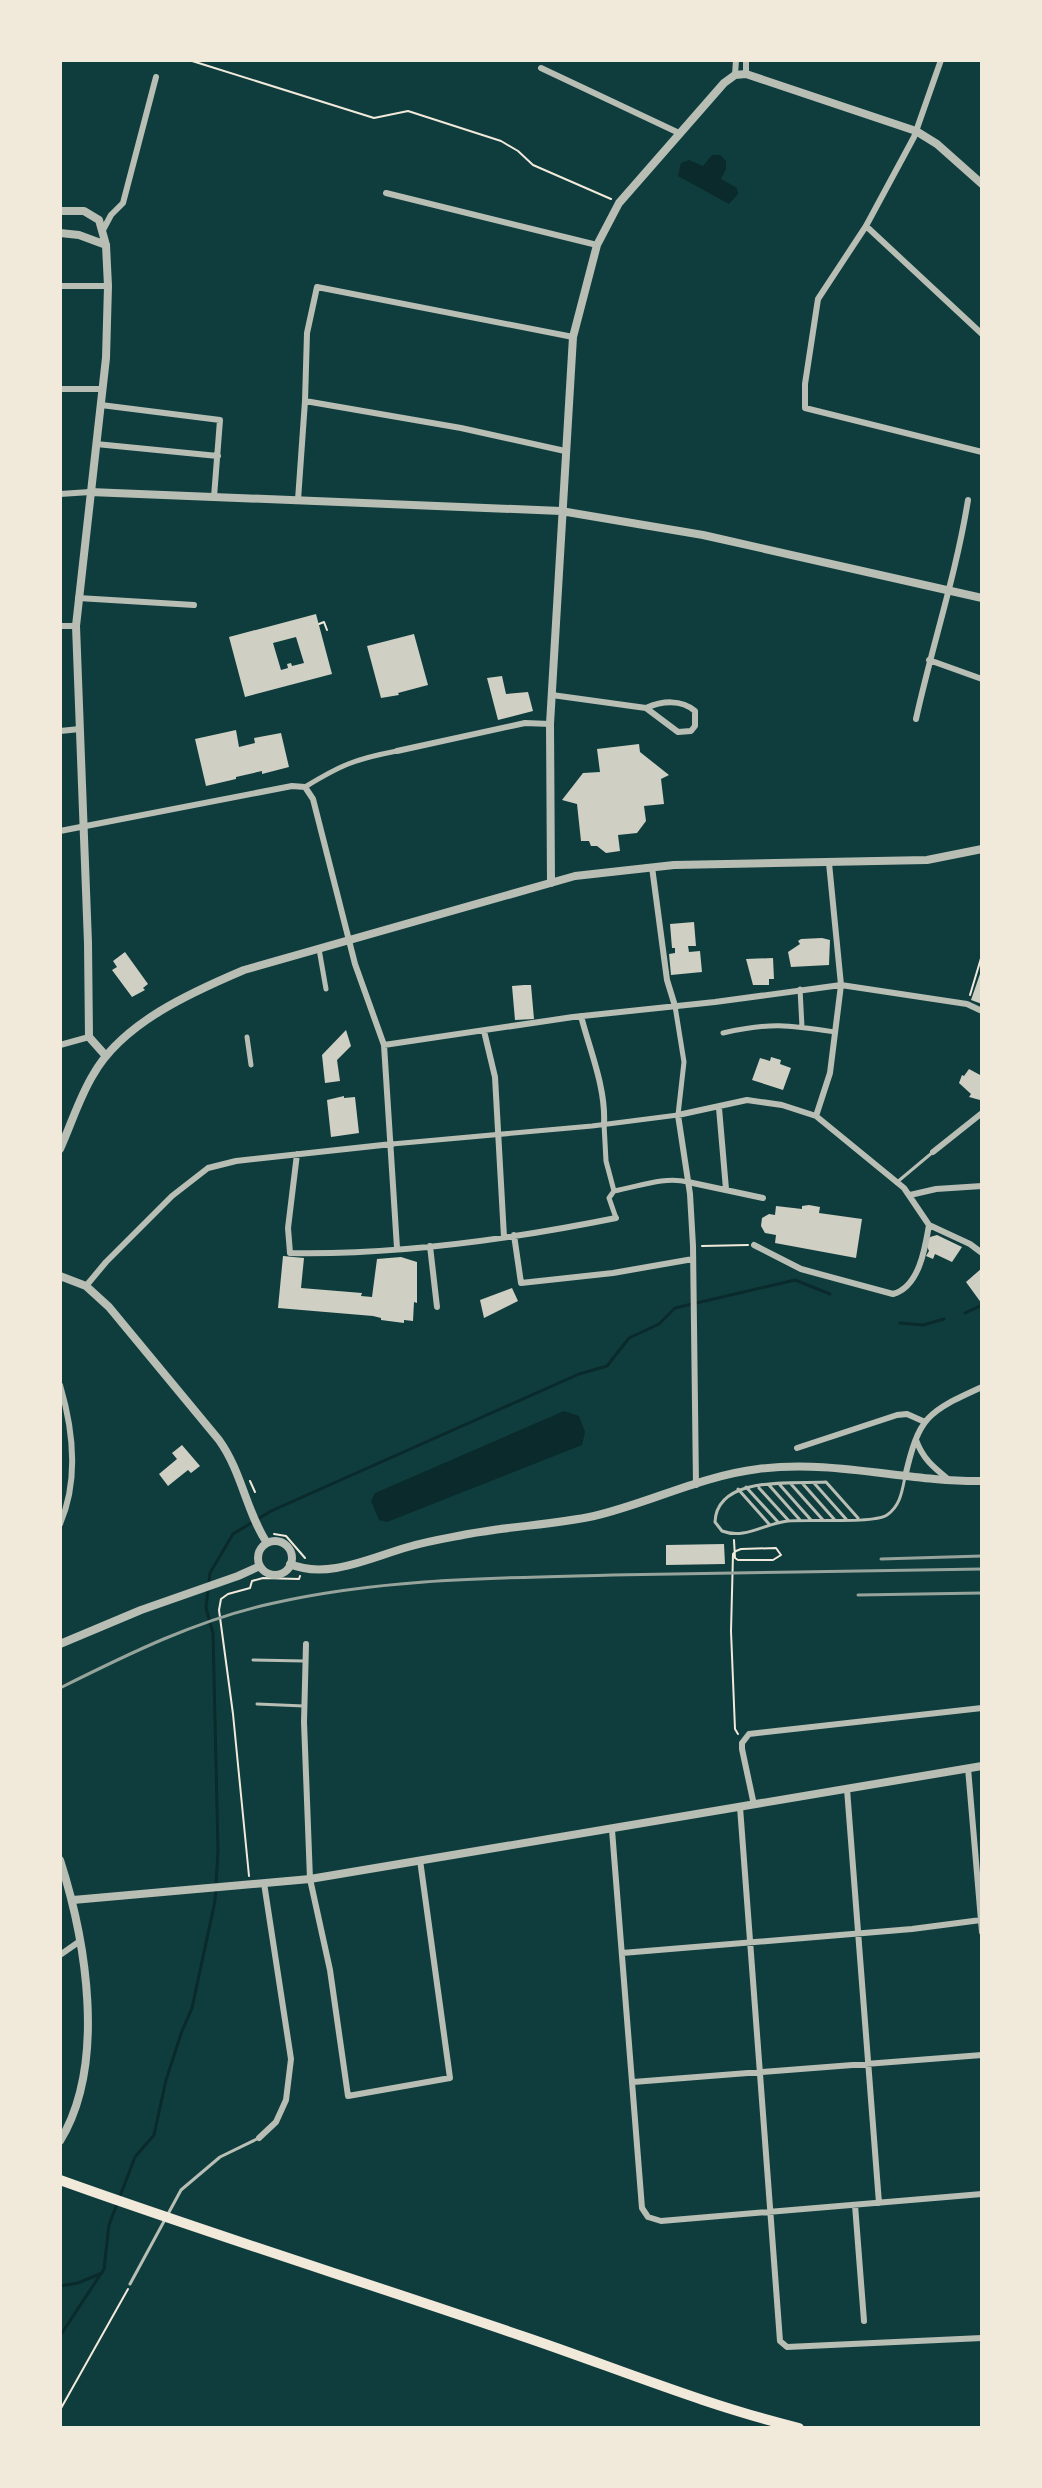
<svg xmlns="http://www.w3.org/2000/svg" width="1042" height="2488" viewBox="0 0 1042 2488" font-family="'Source Sans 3',sans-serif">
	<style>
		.water { fill: #0a2a2b }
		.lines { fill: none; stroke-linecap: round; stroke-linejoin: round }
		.stream { stroke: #0a2a2b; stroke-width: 3 }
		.building { fill: #cfcfc3; fill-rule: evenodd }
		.path { stroke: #f1e9da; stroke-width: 2 }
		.service { stroke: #b8beb3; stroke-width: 3 }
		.pedestrian { stroke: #b8beb3; stroke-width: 5 }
		.minor { stroke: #b8beb3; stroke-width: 6 }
		.tertiary { stroke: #b8beb3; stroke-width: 8 }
		.primary { stroke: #f1e9da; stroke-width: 10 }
		.rail { stroke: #97a49c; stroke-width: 3 }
	</style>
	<rect width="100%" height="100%" fill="#0f3d3e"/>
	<path class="water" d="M712,155H720L726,161V169L721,179L737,188L738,194L729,204L678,176L681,163L689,160L703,166Z
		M564,1411L579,1416L585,1432L582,1445L387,1522L379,1520L371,1501L375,1493Z"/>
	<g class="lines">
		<path class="stream" d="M965,1313L982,1305
			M900,1323L923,1325L944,1319
			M60,2286L78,2283L102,2273
			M60,2336L104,2269L109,2225L135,2157L154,2135L166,2080L182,2031L192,2008L215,1901L218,1851L213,1633L206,1608L210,1573L233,1534L271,1511L579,1374L607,1366L629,1338L659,1324L675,1308L795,1280L830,1294"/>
	</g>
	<path class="building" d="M316,614L332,674L245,697L229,637ZM296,637L304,663L292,666L291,663L287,664L288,668L281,670L273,643Z
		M414,634L428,685L398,693L399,695L381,698L367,646Z
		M502,676L506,694L528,692L533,711L498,720L487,678Z
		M236,730L239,747L255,743L254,738L281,733L289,767L262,774V771L236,777V779L206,786L195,739Z
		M639,744L640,752L669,775L661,779L664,804L644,806L646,821L637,833L618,835L620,851L606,853L597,846H591L589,841H581L577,804L562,800L583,773L600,772L597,749Z
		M694,922L696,946H688L689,952L700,951L702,972L671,975L669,954L675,953V948H672L670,924Z
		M822,938L830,940L829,965L791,967L788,952L800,944L798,941L801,939Z
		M125,952L148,984L143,988L145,990L132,997L112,970L117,967L113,961Z
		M773,958L774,979H769V985H753L746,959Z
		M981,971H982V1004L971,1000Z
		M524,985H531L534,1019L515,1020L512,986Z
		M346,1030L351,1046L337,1060L340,1081L325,1083L322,1055Z
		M771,1057L781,1060L780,1064L791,1068L783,1090L752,1080L760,1058L770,1061Z
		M969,1069L982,1076L980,1100L969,1097L971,1094L959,1083L962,1075L964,1076Z
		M344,1096V1098L355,1097L359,1133L331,1137L327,1100Z
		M809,1205L820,1207L819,1213L862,1219L856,1258L775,1243L776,1235L765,1233L761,1226L762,1218L769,1214L775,1215L776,1206L802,1209V1206Z
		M937,1235L962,1247L952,1262L935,1254L933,1259L926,1256L929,1251L926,1244L930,1237Z
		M283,1256L304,1258L301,1288L362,1293L361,1296L372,1297L377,1259L401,1257L417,1262V1303L414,1302L413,1321L404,1320V1323L381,1320V1318L373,1316L278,1308Z
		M982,1268V1304L966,1282Z
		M512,1288L518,1301L484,1318L480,1300Z
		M182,1445L200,1466L191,1473L188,1470L168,1486L159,1474L177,1459L172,1453Z
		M724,1544L725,1564L666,1565V1545Z"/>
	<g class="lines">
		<path class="path" d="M189,60L374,118L408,111L501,141L518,151L533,165L611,199
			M319,624L324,622L327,630
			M970,995L982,955
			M702,1246L748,1245
			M250,1481L255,1492
			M274,1534L286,1536L305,1558
			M734,1540L735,1558L738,1560H773L781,1555L776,1548L741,1549L736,1551L733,1554L731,1631L735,1729L738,1734
			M249,1876L233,1714L219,1610L221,1599L228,1594L250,1588L252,1581L263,1578L299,1579L300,1576
			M60,2410L128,2289"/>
		<path class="service" d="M896,1183L933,1152
			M814,1483L846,1519
			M791,1484L823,1520
			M803,1484L834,1519
			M769,1485L800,1520
			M780,1485L811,1520
			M746,1487L778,1522
			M759,1488L789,1521
			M738,1489L769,1524
			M858,1518L826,1482C793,1484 717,1475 715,1522L722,1531C745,1540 765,1523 788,1521C809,1519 873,1524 887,1515C900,1506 902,1492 905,1477
			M253,1660L304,1661
			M257,1704L304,1706
			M130,2284L181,2190L220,2157L259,2138"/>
		<path class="pedestrian" d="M305,787C341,765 355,759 397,751
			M319,949L326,989
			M800,989L802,1027
			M723,1033C770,1022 789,1025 835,1032
			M247,1037L251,1065
			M604,1124L606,1161L614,1191L609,1198L616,1218
			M392,1144L592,1126L678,1115L684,1062L675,1006
			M614,1191C638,1187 663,1176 688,1182"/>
		<path class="minor" d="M941,60L914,137L866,226L818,299L805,384V408L982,452
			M541,68L679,133
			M746,74V60
			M735,75L736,60
			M386,193L597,245
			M866,226L982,334
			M103,230L111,215L123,203L156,77
			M60,286H108
			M60,389H102
			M305,401L307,333L317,287L573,337
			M101,405L220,420L214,497
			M96,444L218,456
			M60,494L90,492
			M298,500L305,401L461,428L565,451
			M78,598L194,605
			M60,626H76
			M929,660L982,679
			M552,695L646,708L678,732L691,731L695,726V711C681,699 662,701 646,708
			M916,719C932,646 956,575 968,500
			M60,731L80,729
			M397,751L525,723L550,724
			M60,831L292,786L305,787L313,799L355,964L384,1045L397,1248
			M652,867L667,980L675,1006
			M581,1016C590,1051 606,1088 604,1124
			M484,1031L495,1077L504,1237
			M60,1045L89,1037
			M384,1045L573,1017L715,1002L841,985L967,1004L982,1011
			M719,1108L726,1189
			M816,1116L830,1073L841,985L829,863
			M933,1152L982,1113
			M297,1154L288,1228L290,1253C396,1255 512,1239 616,1218
			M688,1182L763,1198
			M910,1195L936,1189L982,1186
			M929,1225L970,1244L982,1253
			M514,1235L521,1283L613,1273L693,1259
			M430,1246L437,1307
			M86,1286L106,1262L172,1196L208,1168L236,1161L392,1144
			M60,1385C73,1429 79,1480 60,1524
			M916,1440C923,1459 933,1467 949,1480
			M797,1448L897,1415L907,1414L925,1422
			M905,1477C919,1416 927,1412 982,1387
			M696,1485L693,1246L690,1194L678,1115L747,1100L782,1105L816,1116L904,1188L929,1225C925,1249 919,1287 893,1294L801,1269L754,1245
			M306,1644L304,1722L310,1879L330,1970L348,2096L450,2078L420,1860
			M968,1768L982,1932
			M847,1789L879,2203
			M754,1805L742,1749V1743L749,1734L982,1708
			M740,1807L780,2341L787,2347L982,2338
			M612,1830L642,2208L648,2217L661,2221L982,2194
			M622,1953L912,1929L981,1920
			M60,1955L80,1941
			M633,2082L982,2055
			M259,2138L276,2122L286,2100L291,2059L264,1883
			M855,2205L864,2321"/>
		<path class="tertiary" d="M60,211H84L99,220L106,245L108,286L106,358L76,626L88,943L89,1037L106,1056
			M60,233L79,235L106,245
			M90,492L561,511L703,535L982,598
			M551,883L550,724L573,337L597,245L619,203L724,83L735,75L746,74L916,131L937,144L982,184
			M60,1149C71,1125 79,1098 93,1075C122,1023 192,992 244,970L575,876L674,865L927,860L982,849
			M60,1276L86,1286L109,1307L219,1440C242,1472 246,1511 267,1543
			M258 1558a17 17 0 1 1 34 0a17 17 0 1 1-34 0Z
			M290,1564C327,1580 372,1557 408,1547C428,1541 448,1538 468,1534C510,1526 553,1525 594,1516C649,1503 701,1476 758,1469C834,1459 906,1482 982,1481
			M60,1644L141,1610L238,1576L260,1566
			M60,1860C86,1941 107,2064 60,2141
			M73,1900L310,1879L982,1766"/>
		<path class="primary" d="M60,2180C213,2235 368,2283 522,2336C614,2367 704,2405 799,2428"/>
		<path class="rail" d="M881,1559L982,1556
			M858,1595L982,1593
			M60,1688C128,1654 199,1619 274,1603C385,1578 499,1578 612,1575C735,1573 859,1571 982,1569"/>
	</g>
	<rect width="1042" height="2488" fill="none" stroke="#f1e9da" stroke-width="124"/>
</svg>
